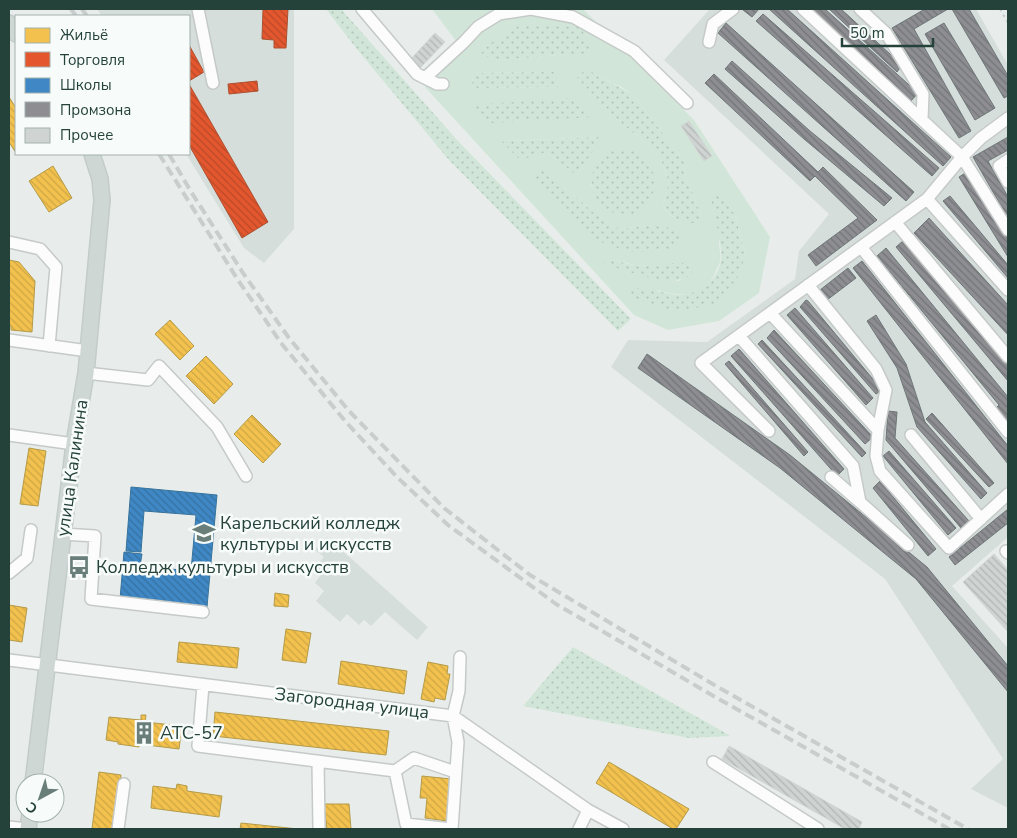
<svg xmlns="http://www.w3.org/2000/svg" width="1017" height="838" viewBox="0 0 1017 838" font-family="'Nunito Sans',sans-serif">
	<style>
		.built { fill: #d6dedb }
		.green { fill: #d1e6d8; fill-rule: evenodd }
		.park { fill: url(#park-dots) }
		.homes { fill: url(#homes-back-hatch); stroke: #b49b48 }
		.shops { fill: url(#shops-back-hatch); stroke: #aa5132 }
		.schools { fill: url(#schools-back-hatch); stroke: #37739b }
		.industry { fill: url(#industry-back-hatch); stroke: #6e7678 }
		.building { fill: url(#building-back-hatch); stroke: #d1d6d4 }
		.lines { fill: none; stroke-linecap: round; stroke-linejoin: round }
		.minor-casing { stroke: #c5cac8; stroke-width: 14 }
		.major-casing { stroke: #c3ccc9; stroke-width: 18 }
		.path { stroke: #c3ccca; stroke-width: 2; stroke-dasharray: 2.5 4; stroke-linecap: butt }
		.minor { stroke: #fcfcfc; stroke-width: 11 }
		.major { stroke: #cfd7d5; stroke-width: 15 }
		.rail { stroke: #c9cdcc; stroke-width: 4; stroke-dasharray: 10 5; stroke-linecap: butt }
		.labels { text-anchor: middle; stroke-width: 5; stroke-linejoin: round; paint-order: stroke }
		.street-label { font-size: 18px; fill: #24423a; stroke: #f7fbf9 }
		.poi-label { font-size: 18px; fill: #24423a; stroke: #f7fbf9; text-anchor: start }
	</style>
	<defs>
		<pattern id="park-dots" width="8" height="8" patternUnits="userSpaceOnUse" patternTransform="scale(1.25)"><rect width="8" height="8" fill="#d1e6d8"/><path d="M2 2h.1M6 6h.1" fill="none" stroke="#b3c6ba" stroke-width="1.8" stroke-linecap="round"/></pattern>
		<pattern id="homes-back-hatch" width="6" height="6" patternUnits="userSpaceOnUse" patternTransform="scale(1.25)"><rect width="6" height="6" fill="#f2c14e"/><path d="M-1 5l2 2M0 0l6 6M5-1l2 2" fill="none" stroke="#cfa745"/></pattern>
		<pattern id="shops-back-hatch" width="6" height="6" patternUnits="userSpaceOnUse" patternTransform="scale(1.25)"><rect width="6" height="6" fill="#e4572e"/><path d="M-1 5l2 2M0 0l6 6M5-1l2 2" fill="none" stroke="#b94a28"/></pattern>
		<pattern id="schools-back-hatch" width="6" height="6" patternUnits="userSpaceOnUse" patternTransform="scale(1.25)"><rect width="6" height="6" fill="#3f88c5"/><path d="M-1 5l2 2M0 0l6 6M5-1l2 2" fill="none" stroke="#3571a1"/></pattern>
		<pattern id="industry-back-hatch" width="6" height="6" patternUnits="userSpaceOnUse" patternTransform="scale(1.25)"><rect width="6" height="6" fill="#8d8d92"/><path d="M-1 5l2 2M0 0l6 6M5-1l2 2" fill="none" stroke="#737578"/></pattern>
		<pattern id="building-back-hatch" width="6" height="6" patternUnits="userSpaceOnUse" patternTransform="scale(1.25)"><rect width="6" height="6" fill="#cfd4d2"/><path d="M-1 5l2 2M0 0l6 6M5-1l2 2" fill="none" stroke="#b2b7b5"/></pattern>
	</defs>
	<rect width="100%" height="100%" fill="#e8edeb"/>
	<path class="built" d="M97,9H294V229L264,263L244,248L186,154H189V16H102Z
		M710,9H976L1008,65V537L952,586L1008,648V808L971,789L1003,759L885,579L611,367L628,340L707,342L795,279L799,251L829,214L664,60Z
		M327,537L428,627L417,640L385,612L371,626L364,620L359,625L347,614L340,622L316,601L324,591L315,583L320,576L313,569L324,557L315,550Z"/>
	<path class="green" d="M432,9H583L694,120L770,237L759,293L719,321L668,330L634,315L425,87L456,41ZM489,44L585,56L568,54L499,60L481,55ZM586,70L623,88L632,94L686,163L685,179L691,189L701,216L673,217L666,211L663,206L669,182L661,160L647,144L621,123L577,78ZM554,72L559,87L472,88L473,73ZM602,137L576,175L546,152L501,141ZM552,176L594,213L619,229L655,225L592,239ZM591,183L627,215C607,214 596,202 591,183ZM735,215L745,254L678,312L656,290C680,297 705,298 716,271C717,268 720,264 720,261C722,253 717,244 720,238C723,230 730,222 735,215ZM610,259L635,265L655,266L684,263L691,275L678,281Z"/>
	<path class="park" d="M326,9H341L458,141L631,319L618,331L449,160L356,48Z
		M522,24L580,27L594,50L585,56L568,54L499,60L480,55L489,44Z
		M586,69L632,94L686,163L685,179L691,189L701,216L698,222C686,226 669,217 663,206L669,182L661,160L647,144L621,123L577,78Z
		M555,72L559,87L472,88L473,73Z
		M573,98L593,117L489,123L471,105Z
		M603,137L576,175L546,152L520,160L501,141Z
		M624,148C652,155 665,183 645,207C640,213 632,215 625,215C583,213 579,153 624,148Z
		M542,170L552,176L594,213L619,229L655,225L675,229L683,239L672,251L629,252L592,239L535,178Z
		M716,194L723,198L735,215L745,254L740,274L718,303L678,312L638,300L631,295L630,290C643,285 659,293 672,294C694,298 717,284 721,260C723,247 714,214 711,199L712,195Z
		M604,259C615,259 625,264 635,265C652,267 667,262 684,263L687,264L692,271L691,275C670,289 633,272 610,266L603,264Z
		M573,647L729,735V736L689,738L523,706Z"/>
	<path class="homes" d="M9,97L16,108V153L9,142Z
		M53,166L72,198L49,212L29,181Z
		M9,260L19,262L35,281L32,332L11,330V326L9,325Z
		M170,320L194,346L180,360L155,334Z
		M206,356L233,384L214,404L186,376Z
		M252,415L281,444L263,463L234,434Z
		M29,448L46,451L38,506L20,504Z
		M275,593L289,595L288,607L274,606Z
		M9,605L27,608L22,642L9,640Z
		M286,629L311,633L306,663L282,660Z
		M179,642L239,648L237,668L177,662Z
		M341,661L407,671L404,694L338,684Z
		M428,662L448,666L447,674H450L445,700L435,698L434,702L421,699Z
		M215,712L389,731L386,755L213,736Z
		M141,715H146L145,722L182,726L179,749L139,744V747L118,744V742L106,740L109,717L141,720Z
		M609,762L689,809L676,829H673L596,783Z
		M99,772L121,775L115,829H92Z
		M422,776L451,779L447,821L425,818L427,798H420Z
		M177,784L187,786V791L222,796L219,817L151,808L153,786L176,789Z
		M324,804H349L351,829H327Z
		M241,823L298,829H240Z"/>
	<path class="shops" d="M263,9H288L286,48H274V40L262,39Z
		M189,45L204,72L189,81Z
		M257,81L258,91L229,94L228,84Z
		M189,84L268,222L242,238L189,145Z"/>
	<path class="schools" d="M131,487L217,495L207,607L120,599L124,552L142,554L140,566L191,571L196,515L144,511L141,552L126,551Z"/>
	<path class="industry" d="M744,9H759L752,17L743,10Z
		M769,9H787L951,157L943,166Z
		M810,9H825L918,93L911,101Z
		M829,9H841L902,65L897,72Z
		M925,9H948L914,29L971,131L959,138L892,28Z
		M952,9H969L1008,76V96L1004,98Z
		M763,14L939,168L932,176L756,21Z
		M726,23L914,192L906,201L718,33Z
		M944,23L995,108L975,120L925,34Z
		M732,61L810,131L892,198L884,206L804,139L725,69Z
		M714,74L818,172L823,167L877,220L816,266L808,255L858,218L815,176L810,181L705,83Z
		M1008,137V150L988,161L1008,197V218L973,157Z
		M967,172L1008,239V257L959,177Z
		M950,196L1008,265V278L943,201Z
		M929,218L1008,305V335L914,233Z
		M904,240L1008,364V381L896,247Z
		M886,248L1008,397V422L996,408L999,405L877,256Z
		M862,261L1008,446V464L853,268Z
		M848,268L856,278L827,300L820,290Z
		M806,300L808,301L882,390L876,394L800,307Z
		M795,308L873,398L866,405L787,315Z
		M876,315L906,364L925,422L987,493L981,499L917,427L897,368L867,321Z
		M774,330L873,437L865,444L767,338Z
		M762,340L866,453L862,457L758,344Z
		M739,349L844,469L837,476L731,356Z
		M647,354L790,455L927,567L1008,666V692L916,579L780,468L638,368Z
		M729,361L808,452L804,456L725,364Z
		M888,411L897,412L895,438L969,521L961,528L886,440Z
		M932,413L994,483L989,487L926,419Z
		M889,451L956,528L948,535L883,456Z
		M880,481L936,549L928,556L873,488Z
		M1008,509V523L955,565L949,557Z"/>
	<path class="building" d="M435,33L445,42L420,68L411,59Z
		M689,121L712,156L704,161L681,126Z
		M994,554L1008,570V632L963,582Z
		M729,746L862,822L859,829H845L722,759Z"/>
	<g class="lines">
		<defs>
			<path id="minor" d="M198,9L213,83
				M362,9L417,74L437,84H443
				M803,9L962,157L1008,230
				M860,9L886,33L923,94L922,119
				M709,42L713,24L733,9
				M426,77L464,42L478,27L499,14L531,9L573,17L634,51L687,103
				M1008,160L999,166L1008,182
				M927,199L1008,290
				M895,222L1008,357
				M9,242L40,249L56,267L49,346
				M861,247L1008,432
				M808,285L876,369L886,390L878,430
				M770,313L878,430L876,456L880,471L949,548L1008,494
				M739,336L853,466L860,502L908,545
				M9,340L88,351
				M86,373L148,380L159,366L217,427L246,476
				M769,431L701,363L927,199L962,157L981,138L1008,118
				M9,435L74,444
				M911,435L981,519
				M831,477L860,502
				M63,534L95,536L91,599L203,612
				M1006,551L1008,553
				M9,573L27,558L31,530
				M9,660L453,716L588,810L623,829
				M203,685L198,746L395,771L414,758L455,772
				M318,761L319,829
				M713,762L818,829
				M395,771L406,824L452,829L458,742L453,716L459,691L460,657
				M9,827L27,829
				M118,829L124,784
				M579,829L588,810"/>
			<path id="major" d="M9,23L16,34
				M33,783L74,444L86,373L102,200L100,179L92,154
				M28,829L30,813"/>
		</defs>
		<use href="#minor" class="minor-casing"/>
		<use href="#major" class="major-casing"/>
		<path class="path" d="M1000,9L1008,23"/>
		<use href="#minor" class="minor"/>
		<use href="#major" class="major"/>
		<path class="rail" d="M71,9L76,16
			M82,9L87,16
			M159,154L236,277L281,343L345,421L397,477L448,525L556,604L710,694L949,829
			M169,154L190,190L243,273L289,338L349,411L444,508L530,575L716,686L968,829"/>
	</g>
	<defs>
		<symbol id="university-bare" viewBox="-9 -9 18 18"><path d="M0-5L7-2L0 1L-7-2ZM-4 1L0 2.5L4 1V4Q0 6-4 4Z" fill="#697e78" stroke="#f7fbf9" stroke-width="2.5" paint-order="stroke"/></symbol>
		<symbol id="bus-bare" viewBox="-9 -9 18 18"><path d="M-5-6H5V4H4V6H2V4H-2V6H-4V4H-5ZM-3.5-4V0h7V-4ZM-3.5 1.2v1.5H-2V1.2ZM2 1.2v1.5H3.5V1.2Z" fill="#697e78" stroke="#f7fbf9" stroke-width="2.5" paint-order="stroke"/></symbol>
		<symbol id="building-bare" viewBox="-9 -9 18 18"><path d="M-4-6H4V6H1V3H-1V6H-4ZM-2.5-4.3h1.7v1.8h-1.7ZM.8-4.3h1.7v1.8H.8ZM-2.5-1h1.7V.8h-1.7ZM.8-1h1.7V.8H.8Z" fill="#697e78" stroke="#f7fbf9" stroke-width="2.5" paint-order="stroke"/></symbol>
	</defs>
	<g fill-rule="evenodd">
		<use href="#university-bare" x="188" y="517" width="32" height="32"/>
		<use href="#bus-bare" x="63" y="551" width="32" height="32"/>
		<use href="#building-bare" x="128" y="717" width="32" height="32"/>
	</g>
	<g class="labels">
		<g class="street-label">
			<text transform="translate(72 468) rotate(-82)" y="6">улица Калинина</text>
			<text transform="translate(352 703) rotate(7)" y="6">Загородная улица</text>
		</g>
		<g class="poi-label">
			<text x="220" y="529">Карельский колледж<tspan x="220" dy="21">культуры и искусств</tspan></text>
			<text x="96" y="573">Колледж культуры и искусств</text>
			<text x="160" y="739">АТС-57</text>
		</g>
	</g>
	<rect width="1017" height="838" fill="none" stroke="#24423a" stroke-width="20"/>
	<rect x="15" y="15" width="175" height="140" fill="#f7fbf9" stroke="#a3b1ad"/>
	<rect x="25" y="28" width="25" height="15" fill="#f2c14e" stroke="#a3b1ad"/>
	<text x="60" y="40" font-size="15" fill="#24423a">Жильё</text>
	<rect x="25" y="52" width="25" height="15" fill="#e4572e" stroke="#a3b1ad"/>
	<text x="60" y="65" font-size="15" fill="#24423a">Торговля</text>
	<rect x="25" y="78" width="25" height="15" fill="#3f88c5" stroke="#a3b1ad"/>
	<text x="60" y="90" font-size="15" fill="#24423a">Школы</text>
	<rect x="25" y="102" width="25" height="15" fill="#8d8d92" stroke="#a3b1ad"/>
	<text x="60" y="115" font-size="15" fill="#24423a">Промзона</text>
	<rect x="25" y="128" width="25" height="15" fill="#cfd4d2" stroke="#a3b1ad"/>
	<text x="60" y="140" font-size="15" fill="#24423a">Прочее</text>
	<g transform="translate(40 798) rotate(220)"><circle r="24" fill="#f7fbf9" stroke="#a3b1ad"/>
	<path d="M0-4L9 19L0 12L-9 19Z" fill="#697e78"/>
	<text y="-8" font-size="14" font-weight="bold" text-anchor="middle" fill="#24423a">С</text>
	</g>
	<path d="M842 38v8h91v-8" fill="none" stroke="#24423a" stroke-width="2.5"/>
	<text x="850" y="38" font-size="15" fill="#24423a" stroke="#f7fbf9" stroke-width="4" paint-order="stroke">50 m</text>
</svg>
